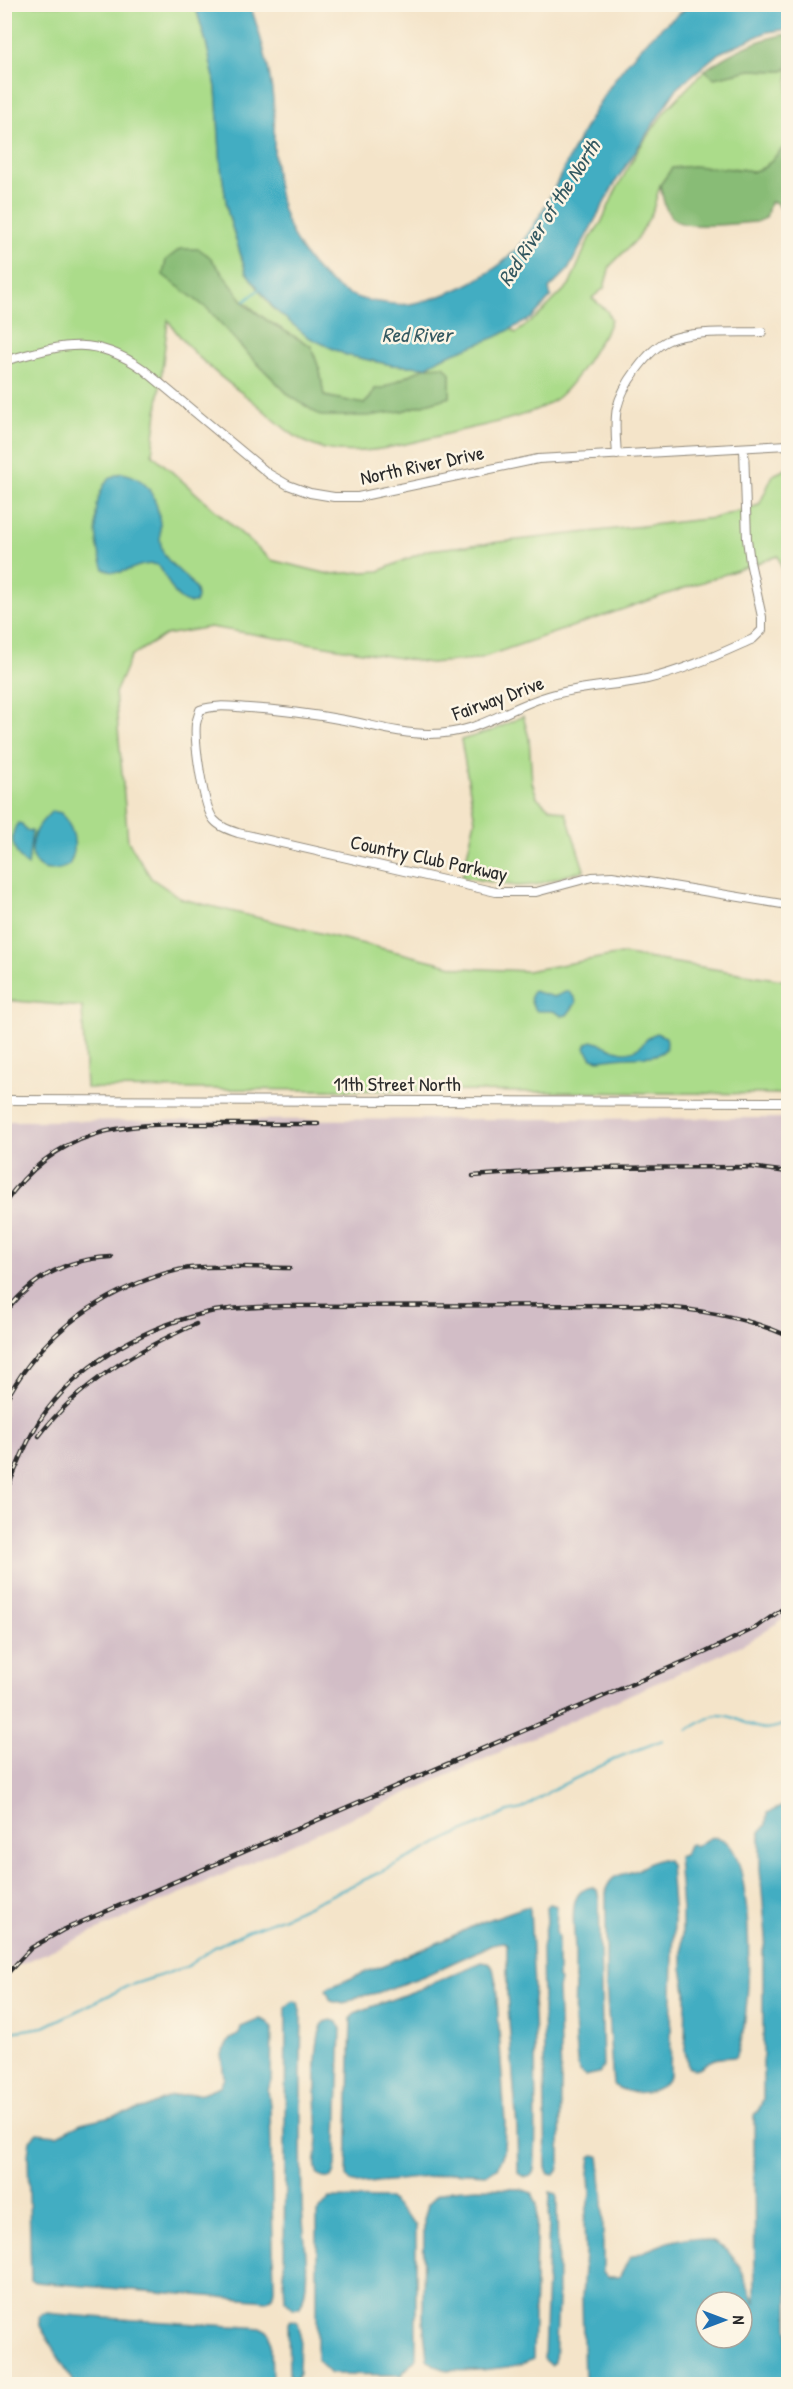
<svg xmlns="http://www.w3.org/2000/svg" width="793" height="2389" viewBox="0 0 793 2389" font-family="'Patrick Hand',sans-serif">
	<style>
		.industrial { fill: #d2bdc6 }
		.green { fill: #abdc8a; stroke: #6b845a; stroke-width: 1.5; fill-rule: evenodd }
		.forest { fill: #88bc76; stroke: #5a7450; stroke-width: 1.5 }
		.water { fill: #42adc2; stroke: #366c76; stroke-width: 1.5; fill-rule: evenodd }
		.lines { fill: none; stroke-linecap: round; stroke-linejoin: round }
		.stream { stroke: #42adc2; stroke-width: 2 }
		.minor-casing { stroke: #90887a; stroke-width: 10 }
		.minor { stroke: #fff; stroke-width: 8 }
		.rail-casing { stroke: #2b2b2b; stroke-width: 4.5 }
		.rail { stroke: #fcf5e5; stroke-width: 2; stroke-dasharray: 7; stroke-linecap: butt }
		.labels { text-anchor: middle; stroke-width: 5; stroke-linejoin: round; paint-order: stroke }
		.street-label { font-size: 20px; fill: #2b2b2b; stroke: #fcf5e5 }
		.water-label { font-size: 21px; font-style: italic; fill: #335860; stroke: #fcf5e5 }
	</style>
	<rect width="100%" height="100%" fill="#fcf5e5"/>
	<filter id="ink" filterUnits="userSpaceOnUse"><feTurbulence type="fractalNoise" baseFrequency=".0167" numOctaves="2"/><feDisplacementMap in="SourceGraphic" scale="12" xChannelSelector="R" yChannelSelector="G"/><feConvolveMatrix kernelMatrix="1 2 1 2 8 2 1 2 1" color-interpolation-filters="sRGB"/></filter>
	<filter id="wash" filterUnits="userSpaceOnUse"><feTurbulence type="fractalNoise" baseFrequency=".008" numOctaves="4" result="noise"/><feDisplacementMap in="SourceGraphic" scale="24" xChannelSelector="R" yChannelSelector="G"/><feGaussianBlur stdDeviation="1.35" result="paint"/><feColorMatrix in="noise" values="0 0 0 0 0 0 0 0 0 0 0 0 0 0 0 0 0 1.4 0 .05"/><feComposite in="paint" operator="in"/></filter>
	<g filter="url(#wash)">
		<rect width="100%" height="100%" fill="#f4e4c9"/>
		<path class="industrial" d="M788,1118V1616L744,1644L5,1971V1121Z"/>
		<path class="green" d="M4,5H195L206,42L216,87L221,167L228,214L246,272L273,309L346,355L392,365L426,367L441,358L511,329L516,333L538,316L570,284L588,241L601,223L615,192L640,147L666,110L705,70L714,78L750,70L783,71L788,68V143L765,167L752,172C728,161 685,178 660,185L652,213L637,239L610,266L604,288L592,298L607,311L611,319L608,328C593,350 577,382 557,398C537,415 485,425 459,431C414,441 351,464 307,443C284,432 267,411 246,396C218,376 187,350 168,320L152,454L271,560L329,574L379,571L428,550L714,518L759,505L773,475L788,468V590L778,556L478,659L430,663L210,627L165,635L131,656L115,693L128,841L151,878L182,899L461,968L527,971L621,954L788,981V1094L86,1088L82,1007L5,1000ZM177,285L231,287C254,315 279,328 311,346L320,371L324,396L364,404L370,398L375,389L383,388L426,367L450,373V397L402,411L290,396L246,352L209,310Z
			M523,716L529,738L532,782L537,797L548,807L566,813L584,870L535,885L516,886L462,877L475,820L461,740L494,730Z"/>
		<path class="forest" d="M788,34V68L783,71L750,70L714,78L705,70C731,52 757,39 788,34Z
			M788,143V212H784L775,202H770L766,218L756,222C739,223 687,230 675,220C664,212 663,197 660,185L672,168L693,166L748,170L752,172L765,167Z
			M180,249H199L210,257L247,306L271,323L311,346L320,371L324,396L364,404L370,398L375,389L383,388L426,367L444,366L450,373V397L402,411L368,416H321L290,396L246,352L209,310L163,275L166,260Z"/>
		<path class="water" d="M693,4L788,5V29L767,32L719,53L677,88L616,181L568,270L549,289L551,297L532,318L496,337L441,358L426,367L392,365L346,355L308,337L274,309L246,272L228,214L221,167L216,87L206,42L195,5H250C262,39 272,74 274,111C275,120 274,129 274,138C274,166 278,201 289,227C305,264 337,299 379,302C389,303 401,306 410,304C445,298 494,276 517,248C538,224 551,194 565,166C592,112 620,61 667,23C676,17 684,9 693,4Z
			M122,473C148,477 158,500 160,524C160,534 159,543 163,552C169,569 206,584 195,603C175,607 168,577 158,565C137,560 123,580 104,569C94,546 87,479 122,473Z
			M52,811L61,813C74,828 79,846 69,865C63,869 59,870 51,870C29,870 29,846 36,830C40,823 46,817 52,811Z
			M18,823L22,824L26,830L32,831L28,866C15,857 7,837 18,823Z
			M533,991L554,997L568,991L575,998L576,1003L567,1015L562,1016L553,1011H537C531,1005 528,998 533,991Z
			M656,1033L666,1037C673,1060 641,1056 628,1057C618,1057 609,1059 599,1060L592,1058L585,1048L587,1043L592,1041C607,1044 622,1059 638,1048C645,1043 647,1036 656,1033Z
			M788,1804V2384H584L582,2298L585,2253L584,2221L590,2195L589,2173L591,2157L594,2155L599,2156L603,2196V2273L608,2277H619L630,2257L668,2242L690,2237L713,2242L727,2250L740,2267L755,2304L754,2115L759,2109L763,2099V1950L766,1937L760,1869V1832L766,1825L767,1813ZM706,2302H742V2338H706Z
			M715,1837C725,1839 730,1844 735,1854C753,1890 753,2020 736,2057C729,2058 722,2057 715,2059C705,2062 699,2073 688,2067L685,2051L686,1991L682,1968V1910L678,1857L684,1855L688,1845L692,1844L695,1847L709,1838Z
			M662,1859L667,1860L670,1865L674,1920L670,2073C662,2097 631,2096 613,2085L606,1984V1889C614,1870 624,1877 639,1869C647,1864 652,1861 662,1859Z
			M592,1887L597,1890L599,1899L603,2067L599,2073L585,2076L579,2072C571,2033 576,1991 575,1952C575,1936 571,1916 575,1901C578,1892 585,1888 592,1887Z
			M550,1904L557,1906L556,1932L558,1937V1978L560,1981L558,1988L561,2081L560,2163L558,2171L554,2175L549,2174L546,2168L542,1948L547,1922L546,1907Z
			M525,1907H529L530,1910L534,1988L533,2001C535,2019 538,2164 533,2173C529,2180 523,2177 518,2173L517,2129L507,1994V1944L504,1942L496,1943L424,1976L377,1993L357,1997L344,2004L331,2001L326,1990L330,1987L442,1941L482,1922Z
			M481,1962L488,1963L493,1968L496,1983L505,2123L504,2152L497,2168L486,2174L452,2172L428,2177L358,2184L351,2182L347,2177L351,2018L355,2013L420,1989Z
			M293,2001L298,2002L302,2019C300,2081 301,2145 302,2207C303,2234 313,2284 300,2307L294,2309L285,2300L284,2281L286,2007Z
			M260,2019L267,2022L272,2027L271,2081L268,2090L270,2105L274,2289L272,2297L267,2301L35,2282L31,2280L28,2155L30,2140L37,2133L57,2135L81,2123L145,2108L171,2096L202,2093L220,2086L224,2077L221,2054L230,2039L239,2034L241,2027Z
			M331,2020L338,2022L341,2029L336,2166L334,2174L330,2178C322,2179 318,2177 316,2169C314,2160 318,2147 318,2137C317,2111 311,2041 324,2022Z
			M477,2188L521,2189L532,2193L537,2204L533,2359C518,2369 460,2373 443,2369C436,2367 432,2364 427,2359L423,2320L424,2220L428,2204L437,2195L452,2190Z
			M550,2192L557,2194L558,2301L555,2362L551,2365L544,2359Z
			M330,2198L389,2199L416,2226V2359L401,2375L331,2374L317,2360V2213Z
			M47,2313C118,2320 190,2323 262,2328L269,2332L271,2341L272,2384H74L40,2326L39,2318L41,2314Z
			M290,2320L298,2322L300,2332L299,2374L296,2379H292L289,2377L288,2323Z"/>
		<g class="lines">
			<path class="stream" d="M245,301L261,288
				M687,1730C695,1726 710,1716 716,1715C743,1713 754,1741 788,1722
				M4,2033L44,2027L128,1986L186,1967L213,1948L247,1931L284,1917L368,1878L457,1834L508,1812L522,1809L552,1790L619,1757L663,1740"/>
		</g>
	</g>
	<g filter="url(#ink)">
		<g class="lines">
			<defs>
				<path id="minor" d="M4,361C60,346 91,333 143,369L269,474L288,485L310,493L334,497H358L538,459L788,445
					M744,448L747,539L750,562L762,617V630L753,639C719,654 683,671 647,679C614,686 581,686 548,696C503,709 480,734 429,734C400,734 372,725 344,720C312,714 281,710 249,708C232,707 216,704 200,710C199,714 197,719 196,724C194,741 203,807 214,820C220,827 229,830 238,833L496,892H536L592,877L612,876L788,905
					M617,455C616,440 614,423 617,408C622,386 648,349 669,340C694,330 735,333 762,332
					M4,1100L788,1102"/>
			</defs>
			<use href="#minor" class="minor-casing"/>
			<use href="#minor" class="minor"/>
			<defs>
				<path id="rail" d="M473,1176L585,1168L750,1167L788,1172
					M4,1204C57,1127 122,1123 207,1124C244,1124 281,1124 318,1124
					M4,1315C30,1278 66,1259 111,1257
					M4,1404C34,1345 81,1306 141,1282C156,1276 174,1270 190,1268C222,1265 257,1268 290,1268
					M39,1436C78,1384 137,1350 196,1324
					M4,1496C17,1467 28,1435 47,1410C86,1359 149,1325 210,1312C234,1307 260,1307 284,1306L645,1305C694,1309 744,1316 788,1336
					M4,1977L31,1948L63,1930L706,1652L757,1627L788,1605"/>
			</defs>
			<use href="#rail" class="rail-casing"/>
			<use href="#rail" class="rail"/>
		</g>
	</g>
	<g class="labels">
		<g class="street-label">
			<text transform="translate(422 465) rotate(-12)" y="7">North River Drive</text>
			<text transform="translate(498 698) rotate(-20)" y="7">Fairway Drive</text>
			<text transform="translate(429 858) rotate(12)" y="7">Country Club Parkway</text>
			<text x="397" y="1091">11th Street North</text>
		</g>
		<g class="water-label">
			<text transform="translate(549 213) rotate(-57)" y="7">Red River of the North</text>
			<text x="417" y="342">Red River</text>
		</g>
	</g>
	<rect width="793" height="2389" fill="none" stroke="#fcf5e5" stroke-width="24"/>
	<g transform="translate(724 2320) rotate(90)"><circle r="28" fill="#fcf5e5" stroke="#a8a49b" stroke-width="1.5"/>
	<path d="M0-4.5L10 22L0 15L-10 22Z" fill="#1f6fb2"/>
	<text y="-9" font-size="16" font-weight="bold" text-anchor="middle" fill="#2b2b2b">N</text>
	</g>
</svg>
